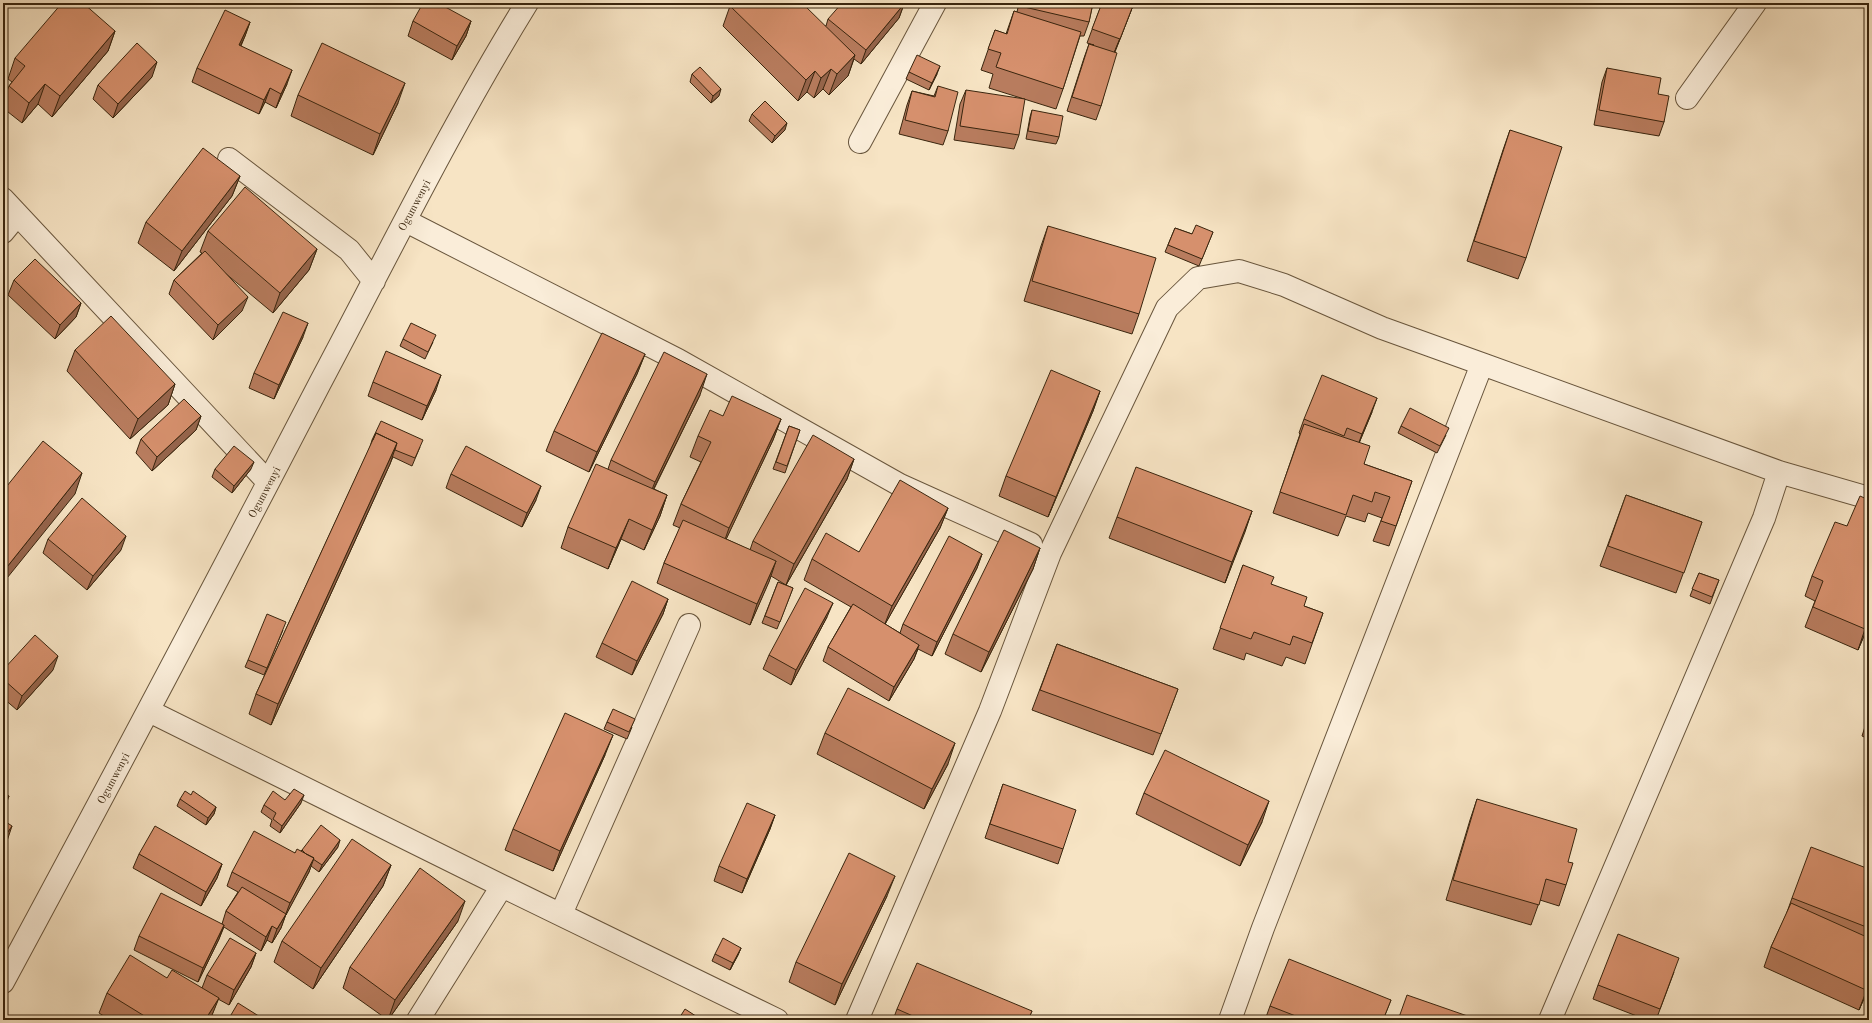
<svg xmlns="http://www.w3.org/2000/svg" width="1872" height="1023" viewBox="0 0 1872 1023" font-family="'Old Standard TT',serif">
	<style>
		.lines { fill: none; stroke-linecap: round; stroke-linejoin: round }
		.minor-casing { stroke: #68553c; stroke-width: 24 }
		.minor { stroke: #faedd9; stroke-width: 22 }
		.wall { fill: #b87c5e; stroke: #39250e }
		.shaded-wall { fill: #96654c; stroke: #39250e }
		.building { fill: #d6906d; stroke: #39250e }
		.labels { text-anchor: middle; stroke-width: 4; stroke-linejoin: round; paint-order: stroke }
		.street-label { font-size: 11px; fill: #39250e; stroke: #faedd9 }
	</style>
	<rect width="100%" height="100%" fill="#f7e4c4"/>
	<filter id="stains"><feTurbulence type="fractalNoise" baseFrequency=".005" numOctaves="4"/><feColorMatrix values="0 0 0 0 .2 0 0 0 0 .09 0 0 0 0 .02 0 0 0 .5 -.17"/></filter>
	<radialGradient id="worn" r=".72"><stop offset=".6" stop-color="#630" stop-opacity="0"/><stop offset="1" stop-color="#630" stop-opacity=".3"/></radialGradient>
	<g class="lines">
		<defs>
			<path id="minor" d="M1687,98L1755,3
				M860,142L935,3
				M229,159L349,250L374,281
				M3,199L268,482
				M406,221L678,360L900,485L1031,544
				M3,232L17,215
				M1482,364L1779,472L1869,498
				M149,711L502,886L777,1020
				M561,914L689,625
				M3,982C110,784 215,585 319,385C387,257 451,126 527,3
				M418,1020L502,886
				M857,1020L990,711L1050,553L1167,308L1198,278L1239,271L1284,285L1382,328L1482,364L1263,928L1230,1020
				M1550,1020L1764,518L1779,472"/>
		</defs>
		<use href="#minor" class="minor-casing"/>
		<use href="#minor" class="minor"/>
	</g>
	<path class="wall" d="M1019,3H1093L1089,22L1084,36H1080L1063,89L1056,109L989,88L993,74L981,70L995,30L1006,34L1014,11L1017,12Z
		M1102,3H1134L1115,52L1101,106L1096,120L1067,111L1084,58L1089,44L1094,45L1087,43Z
		M904,4L899,18L861,64L854,59L848,76L829,95L823,89L814,98L807,92L798,101L723,26L730,6L826,26L828,19Z
		M413,21H471L466,36L452,60L408,36Z
		M250,22L245,36L241,46L287,84L276,108L265,102L259,114L192,82L197,68Z
		M115,31L108,51L52,117L38,104L22,123L3,108V101L9,86L12,82L8,79L15,58Z
		M1607,68L1658,94L1664,122L1659,136L1594,125L1602,82Z
		M909,72L937,74L929,90L906,79Z
		M692,74L719,96L711,103L690,82Z
		M152,77L113,118L93,99L98,85Z
		M938,86L948,131L943,145L899,134L907,105L912,91L934,96Z
		M966,90L1019,135L1014,149L954,140L960,104Z
		M298,95L398,103L373,155L291,116Z
		M1032,110L1059,137L1056,144L1026,139L1030,117Z
		M752,114L785,130L772,143L749,121Z
		M1510,130L1526,258L1518,279L1467,261L1503,150Z
		M240,176L232,196L174,271L138,243L146,222Z
		M1048,226L1139,314L1132,334L1024,301L1041,246Z
		M1175,228L1192,234L1213,232L1199,266L1165,252Z
		M208,231L317,249L309,270L273,313L225,273L242,311L213,340L169,294L174,280L202,253L200,252Z
		M14,280L81,303L76,317L55,339L8,295Z
		M303,337L274,399L249,388L254,373Z
		M403,339L433,342L425,359L400,346Z
		M75,350L175,384L168,405L130,439L67,371Z
		M645,354L637,374L589,472L546,451L554,431Z
		M373,382L436,390L422,420L368,396Z
		M1100,391L1093,411L1048,517L999,496L1006,476Z
		M700,395L654,489L667,495L660,516L644,550L621,539L608,569L561,548L568,527L608,469L611,460Z
		M1372,412L1359,443L1364,464L1412,481L1389,546L1373,541L1382,518L1368,513L1365,522L1346,516L1338,536L1273,513L1300,434L1299,433L1304,419Z
		M201,416L196,430L152,471L136,453L141,439Z
		M723,416L781,419L773,440L726,539L750,550L753,541L854,459L847,479L786,585L771,576L750,625L657,583L664,563L680,528L673,525L681,504L701,462L690,457L698,436Z
		M789,426L800,430L785,473L773,469Z
		M1401,426L1446,435L1437,453L1398,433Z
		M372,440L420,447L412,466L393,457L390,464L271,725L249,714L256,694L370,447Z
		M215,469H251L232,493L212,477Z
		M451,474L536,500L522,527L446,488Z
		M1626,495L1702,522L1676,593L1600,566Z
		M1869,500V624L1858,650L1805,627L1815,601L1805,596L1812,576L1847,526Z
		M948,508L940,528L885,624L900,633L903,624L982,554L977,568L932,656L918,649L914,659L889,701L823,661L828,647L851,607L804,580L812,559L859,552Z
		M1252,511L1225,583L1109,538L1117,517Z
		M48,539L121,550L87,590L43,553Z
		M1040,548L1033,569L981,672L945,654L953,634Z
		M1243,565L1304,606L1323,613L1305,664L1286,657L1282,666L1246,653L1244,660L1213,649Z
		M1699,573L1719,580L1710,604L1690,596Z
		M778,582L793,588L777,629L762,623Z
		M668,599L663,614L632,675L596,657L602,643Z
		M827,617L791,685L763,669L769,655Z
		M283,630L264,675L245,667L248,660Z
		M1057,644L1178,689L1153,755L1032,710Z
		M3,670H53L17,710L3,698Z
		M1869,714V739L1862,736Z
		M607,722L632,727L627,739L604,729Z
		M825,733L948,764L924,809L817,754Z
		M605,755L553,871L505,850L513,829Z
		M1003,784L1063,849L1058,864L985,838Z
		M1144,793L1262,822L1240,866L1136,814Z
		M180,799L216,807L214,814L206,825L177,806Z
		M1477,799L1566,885L1559,906L1540,900L1531,925L1446,900L1470,820Z
		M285,800L301,803L280,833L270,826L272,820L261,812L264,805Z
		M775,815L770,829L742,893L714,881L719,866Z
		M338,847L319,872L311,866L309,872L286,914L281,928L272,943L267,940L261,951L224,927L219,939L198,982L134,950L139,936L222,924L226,911L238,892L227,886L232,872L301,851L302,850Z
		M139,854L222,864L217,878L201,906L133,868Z
		M391,865L383,886L313,989L274,962L282,941Z
		M1869,869V995L1866,994L1859,1010L1764,967L1771,947L1786,915L1792,898Z
		M887,896L835,1005L789,982L796,962Z
		M458,921L388,1020L343,988L350,967Z
		M741,948L738,955L730,970L712,961L715,954Z
		M256,953L251,967L229,1005L218,999L210,1020H110L99,1013L107,993L167,978L202,988L207,975Z
		M1674,972L1656,1020H1647L1593,999L1598,985Z
		M1391,1000L1383,1020H1265L1270,1006Z
		M897,1009L1032,1011L1028,1020H893Z"/>
	<path class="shaded-wall" d="M1134,3L1114,53L1120,39Z
		M904,4L899,18L861,64L866,50Z
		M471,21L466,36L452,60L457,46Z
		M250,22L245,36L234,59L239,45Z
		M115,31L108,51L52,117L60,96Z
		M855,55L848,76L829,95L837,74Z
		M157,62L152,77L113,118L118,104Z
		M940,66L937,74L929,90L932,83Z
		M831,69L823,89L814,98L821,78Z
		M292,70L287,84L276,108L281,94Z
		M815,71L807,92L798,101L806,80Z
		M405,83L398,103L373,155L380,134Z
		M45,84L38,104L22,123L29,103Z
		M270,88L265,102L259,114L264,100Z
		M721,89L719,96L711,103L713,96Z
		M787,123L785,130L772,143L775,136Z
		M240,176L232,196L174,271L182,251Z
		M317,249L309,270L273,313L280,293Z
		M248,297L242,311L213,340L218,325Z
		M81,303L76,317L55,339L60,325Z
		M308,323L303,337L274,399L279,385Z
		M645,354L637,374L589,472L597,452Z
		M707,374L700,395L647,502L655,482Z
		M441,375L436,390L422,420L427,406Z
		M175,384L168,405L130,439L138,419Z
		M1100,391L1093,411L1048,517L1056,497Z
		M1377,398L1372,412L1357,448L1362,434Z
		M201,416L196,430L152,471L157,457Z
		M781,419L773,440L722,548L729,528Z
		M397,443L390,464L271,725L278,704Z
		M854,459L847,479L786,585L794,564Z
		M254,462L251,469L232,493L234,486Z
		M82,473L75,494L3,583V572Z
		M541,486L536,500L522,527L527,513Z
		M667,495L660,516L644,550L652,530Z
		M948,508L940,528L884,626L892,606Z
		M1252,511L1245,532L1225,583L1232,562Z
		M629,519L621,539L608,569L616,548Z
		M126,536L121,550L87,590L93,576Z
		M1040,548L1033,569L981,672L989,652Z
		M982,554L977,568L932,656L937,642Z
		M776,561L769,582L750,625L757,604Z
		M7,599L3,609V604Z
		M668,599L663,614L632,675L637,661Z
		M833,603L827,617L791,685L796,670Z
		M1869,621V624L1858,650L1865,629Z
		M919,645L914,659L889,701L894,687Z
		M58,656L53,670L17,710L22,696Z
		M613,735L605,755L553,871L560,851Z
		M955,743L948,764L924,809L932,789Z
		M304,795L301,803L280,833L282,826Z
		M9,796L4,810L3,812V806Z
		M1269,801L1262,822L1240,866L1248,845Z
		M216,807L214,814L206,825L208,818Z
		M775,815L770,829L742,893L747,879Z
		M12,826L7,841L3,846V839Z
		M340,840L338,847L319,872L322,865Z
		M314,858L309,872L286,915V914L281,928L272,943L277,929L285,916L290,903Z
		M222,864L217,878L201,906L206,892Z
		M391,865L383,886L313,989L321,968Z
		M895,876L887,896L835,1005L842,984Z
		M465,901L458,921L388,1020L395,1000Z
		M224,925L219,939L198,982L203,968Z
		M272,926L267,940L261,951L266,937Z
		M741,948L738,955L730,970L733,963Z
		M256,953L251,967L229,1005L234,990Z
		M1869,984V986L1866,994L1859,1010Z
		M219,998L210,1020H205Z"/>
	<path class="building" d="M62,3H83L115,31L60,96L45,84L29,103L9,86L25,66L15,58Z
		M423,3H438L471,21L457,46L413,21Z
		M733,3H802L855,55L837,74L831,69L821,78L815,71L806,80L730,6Z
		M842,3H903L904,4L866,50L828,19Z
		M1021,3H1093L1089,22L1020,6Z
		M1102,3H1134L1120,39L1092,29Z
		M225,10L250,22L239,45L292,70L281,94L270,88L264,100L197,68Z
		M1014,11L1081,32L1063,89L996,67L1001,53L988,49L995,30L1007,34Z
		M137,43L157,62L118,104L98,85Z
		M322,43L405,83L380,134L298,95Z
		M1089,44L1117,53L1101,106L1072,97Z
		M917,55L940,66L932,83L909,72Z
		M700,67L721,89L713,96L692,74Z
		M1607,68L1661,78L1658,94L1669,96L1664,122L1599,110Z
		M938,86L958,92L948,131L905,120L912,91L935,97Z
		M966,90L1025,99L1019,135L960,126Z
		M765,101L787,123L775,136L752,114Z
		M1032,110L1063,116L1059,137L1028,131Z
		M1510,130L1562,147L1526,258L1474,241Z
		M203,148L240,176L182,251L146,222Z
		M245,187L317,249L280,293L208,231Z
		M1196,225L1213,232L1202,259L1168,245L1175,228L1192,234Z
		M1048,226L1156,258L1139,314L1032,281Z
		M205,251L248,297L218,325L174,280Z
		M35,259L81,303L60,325L14,280Z
		M283,312L308,323L279,385L254,373Z
		M111,316L175,384L138,419L75,350Z
		M411,323L436,335L428,352L403,339Z
		M602,333L645,354L597,452L554,431Z
		M386,351L441,375L427,406L373,382Z
		M664,352L707,374L655,482L611,460Z
		M1051,370L1100,391L1056,497L1006,476Z
		M1322,375L1377,398L1362,434L1347,428L1344,436L1304,419Z
		M732,396L781,419L729,528L681,504L711,442L698,436L710,410L723,416Z
		M184,399L201,416L157,457L141,439Z
		M1410,408L1449,428L1440,446L1401,426Z
		M381,421L423,440L415,458L395,450L397,443L376,433L373,440H372Z
		M1304,424L1370,446L1364,464L1412,481L1396,526L1381,521L1390,497L1375,492L1372,502L1353,495L1346,515L1280,492Z
		M789,426L800,430L787,466L776,462Z
		M376,433L397,443L278,704L256,694Z
		M813,435L854,459L794,564L753,541Z
		M43,441L82,473L3,572V491Z
		M234,446L254,462L234,486L215,469Z
		M466,446L541,486L527,513L451,474Z
		M596,464L667,495L652,530L629,519L616,548L568,527Z
		M1136,467L1252,511L1232,562L1117,517Z
		M900,480L948,508L892,606L812,559L826,533L859,552Z
		M1626,495L1702,522L1684,573L1608,546Z
		M1860,496L1869,500V621L1865,629L1813,607L1823,581L1812,576L1835,522L1847,526Z
		M82,498L126,536L93,576L48,539Z
		M683,520L776,561L757,604L664,563Z
		M1004,530L1040,548L989,652L953,634Z
		M949,536L982,554L937,642L903,624Z
		M1243,565L1274,577L1271,584L1307,597L1304,606L1323,613L1312,643L1293,636L1290,645L1254,632L1251,639L1220,628Z
		M1699,573L1719,580L1712,597L1692,589Z
		M632,581L668,599L637,661L602,643Z
		M778,582L793,588L780,622L765,616Z
		M805,588L833,603L796,670L769,655Z
		M3,596L7,599L3,604Z
		M853,604L919,645L894,687L828,647Z
		M267,614L286,622L267,668L248,660Z
		M35,635L58,656L22,696L3,679V670Z
		M1057,644L1178,689L1161,734L1040,690Z
		M848,688L955,743L932,789L825,733Z
		M613,709L635,719L629,732L607,722Z
		M565,713L613,735L560,851L513,829Z
		M1869,716V723L1867,722Z
		M1165,750L1269,801L1248,845L1144,793Z
		M1003,784L1076,810L1063,849L990,824Z
		M294,789L304,795L282,826L273,819L276,813L264,805L273,791L285,800Z
		M185,791L191,795L193,791L216,807L208,818L180,799Z
		M3,792L9,796L3,806Z
		M1477,799L1577,829L1568,862L1573,863L1566,885L1546,879L1539,905L1453,880Z
		M747,803L775,815L747,879L719,866Z
		M3,820L12,826L3,839Z
		M321,825L340,840L322,865L313,859L314,858L306,854L302,850Z
		M155,826L222,864L206,892L139,854Z
		M254,831L295,853L297,849L314,858L290,903L232,872Z
		M352,839L391,865L321,968L282,941Z
		M1811,847L1869,869V928L1792,898Z
		M849,853L895,876L842,984L796,962Z
		M420,868L465,901L395,1000L350,967Z
		M242,887L286,914L277,929L272,926L266,937L226,911Z
		M161,893L224,925L203,968L139,936Z
		M1791,903L1869,938V984L1866,990L1771,947Z
		M1618,934L1679,958L1660,1009L1598,985Z
		M230,938L256,953L234,990L207,975Z
		M723,938L741,948L733,963L715,954Z
		M130,955L167,978L172,970L219,998L205,1020H151L107,993Z
		M1289,959L1391,1000L1383,1020H1306L1270,1006Z
		M917,963L1032,1011L1028,1020H922L897,1009Z
		M1407,995L1479,1020H1398Z
		M238,1003L265,1020H228Z
		M685,1009L702,1020H678Z"/>
	<g class="labels">
		<g class="street-label">
			<text transform="translate(414 205) rotate(-62)" y="4">Ogumwenyi</text>
			<text transform="translate(264 492) rotate(-62)" y="4">Ogumwenyi</text>
			<text transform="translate(113 778) rotate(-62)" y="4">Ogumwenyi</text>
		</g>
	</g>
	<rect width="1872" height="1023" fill="none" stroke="#f7e4c4" stroke-width="16"/>
	<rect x="4" y="4" width="1864" height="1015" fill="none" stroke="#39250e" stroke-width="2"/>
	<rect x="8" y="8" width="1856" height="1007" fill="none" stroke="#39250e"/>
	<rect width="100%" height="100%" filter="url(#stains)"/>
	<rect width="100%" height="100%" fill="url(#worn)"/>
</svg>
